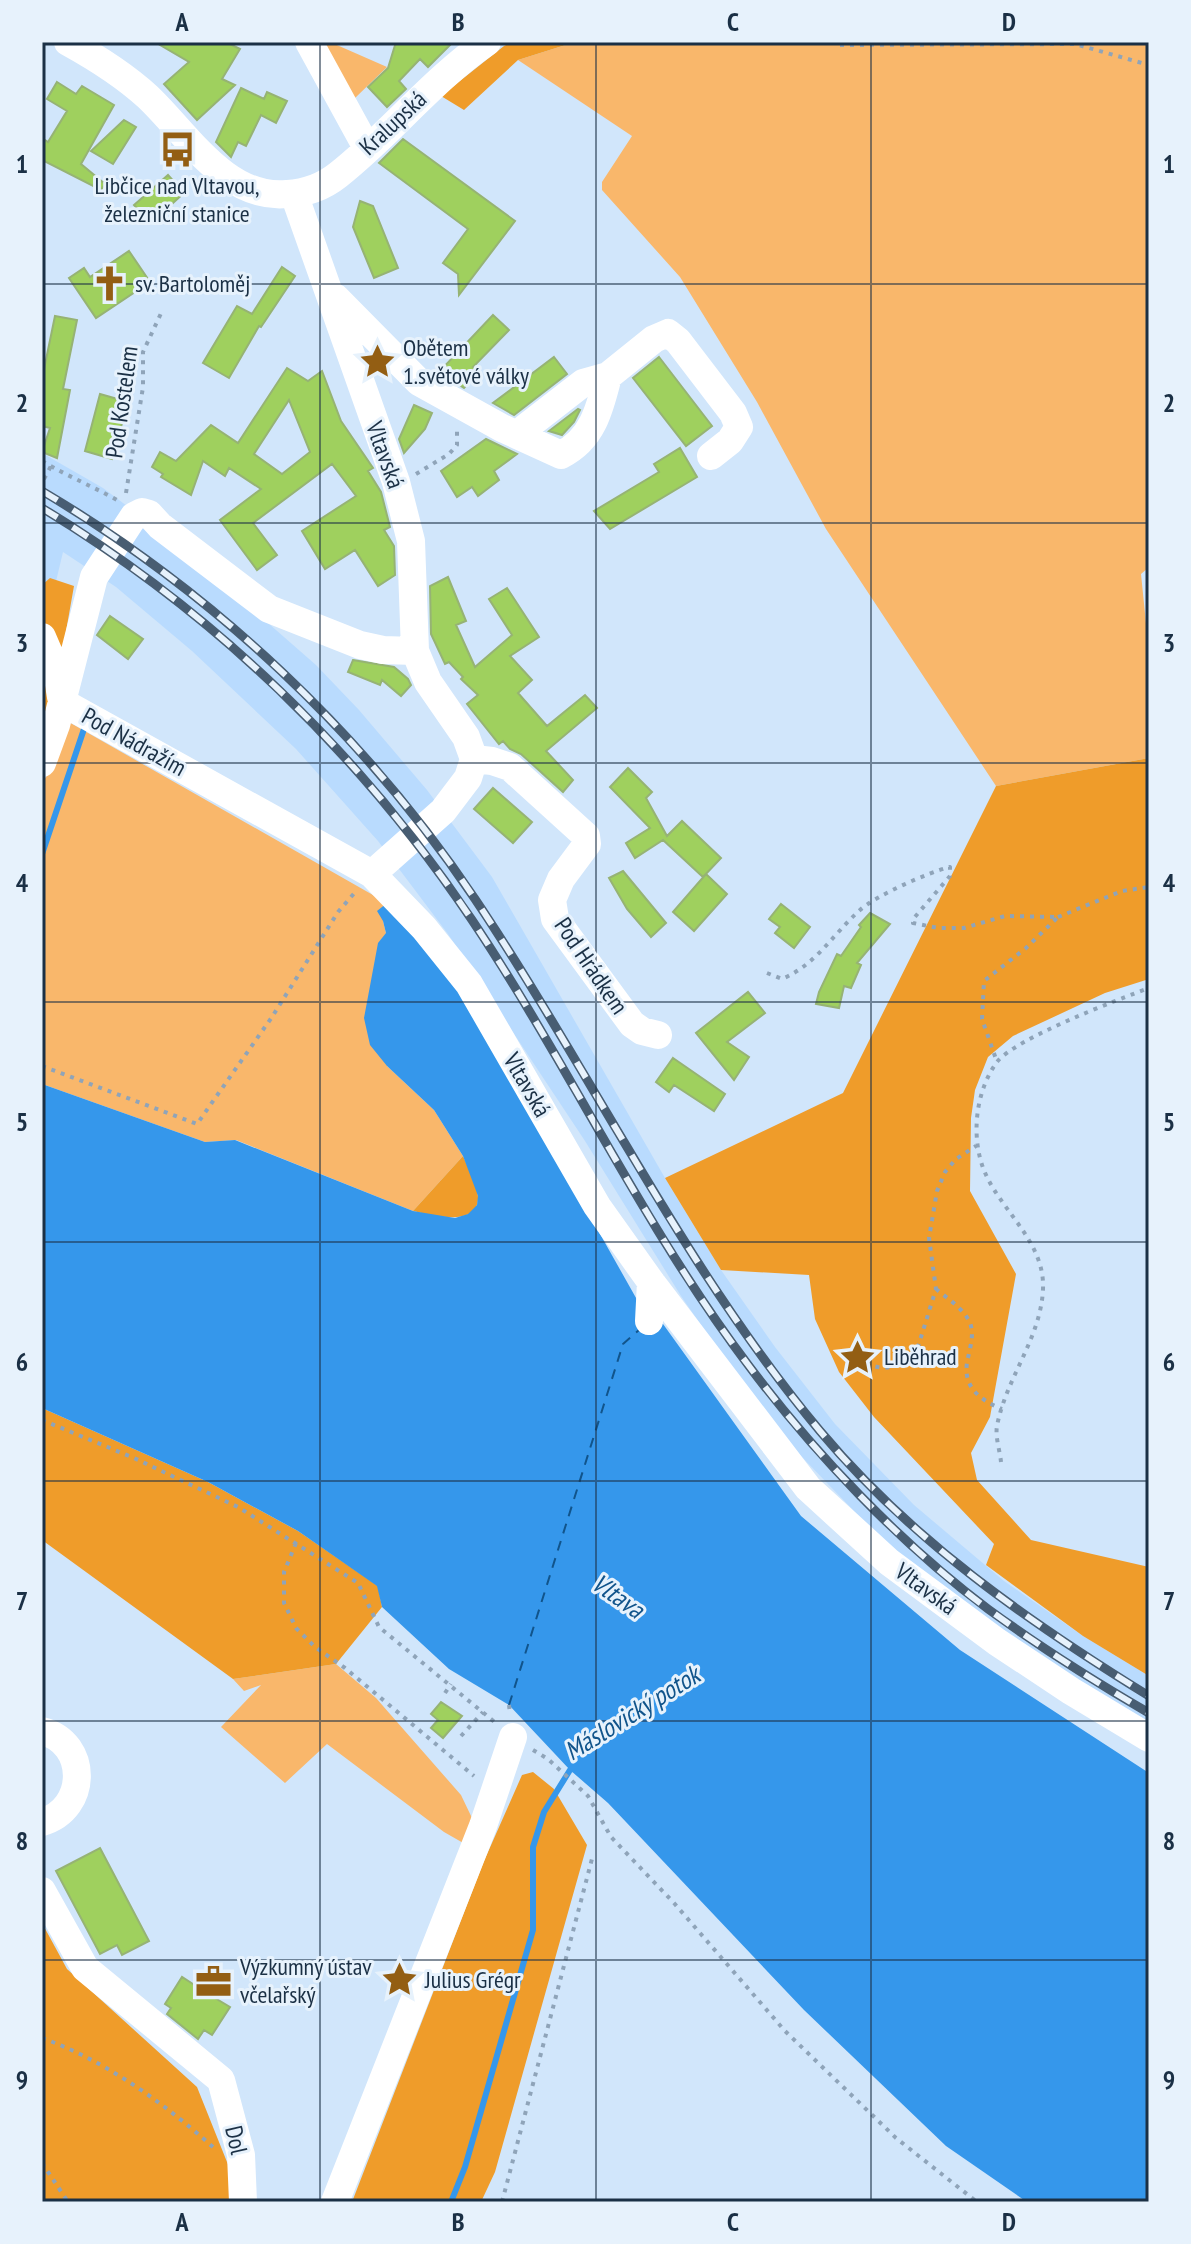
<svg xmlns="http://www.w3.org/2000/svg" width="1191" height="2244" viewBox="0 0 1191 2244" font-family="'PT Sans Narrow',sans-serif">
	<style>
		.built { fill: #b9dbfe }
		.green { fill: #f9b76b }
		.forest { fill: #ef9c2a }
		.water { fill: #3597eb }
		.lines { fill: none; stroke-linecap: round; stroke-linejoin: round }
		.stream { stroke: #3597eb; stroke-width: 6 }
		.ferry { stroke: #11548b; stroke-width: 2; stroke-dasharray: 10 8; stroke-linecap: butt }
		.building { fill: #9fd05e; stroke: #96b374; stroke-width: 2; fill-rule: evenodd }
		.path { stroke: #8fa4b9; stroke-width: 4; stroke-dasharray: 4 6; stroke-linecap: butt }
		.minor { stroke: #fff; stroke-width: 28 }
		.rail-casing { stroke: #485d72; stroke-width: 9 }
		.rail { stroke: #e7f2fc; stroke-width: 6; stroke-dasharray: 18; stroke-linecap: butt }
		.grid { fill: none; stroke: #1b3045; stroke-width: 2; stroke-opacity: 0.55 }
		.labels { text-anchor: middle; stroke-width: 6; stroke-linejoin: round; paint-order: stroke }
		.street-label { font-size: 24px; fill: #1b3045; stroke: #e7f2fc }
		.poi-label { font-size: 24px; fill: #1b3045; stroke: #e7f2fc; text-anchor: start }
		.water-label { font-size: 26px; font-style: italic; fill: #11548b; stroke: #e7f2fc }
		.neatline { fill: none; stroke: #1b3045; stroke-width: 3 }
		.grid-label { font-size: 26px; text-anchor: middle; font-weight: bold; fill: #1b3045 }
	</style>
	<rect width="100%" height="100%" fill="#d1e6fb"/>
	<path class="built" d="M42,453L103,488L179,545L316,665L359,710L427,790L492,877L665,1178L721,1270L775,1347L835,1424L914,1505L1004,1581L1083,1636L1149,1676V1732L1057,1676L882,1540L800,1455L736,1376L681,1296L585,1141L448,934L378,841L296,749L192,651L116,587L63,552L42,640Z"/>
	<path class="green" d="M320,42H330L387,67L354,99Z
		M575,42H1149V567L1141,574L1149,653V758L996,786L826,529L757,402L680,277L602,190V182L632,136L518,60Z
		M67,721L387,903L383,921L386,933L387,1066L434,1110L463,1156L413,1211L236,1140L205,1142L42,1084V783L50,771Z
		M336,1664L376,1698L461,1795L472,1818L465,1844L444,1832L327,1744L285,1783L221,1727L261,1685L244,1691L233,1679Z"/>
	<path class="forest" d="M513,42H575L518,60L464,110L441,96L504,46Z
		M50,578L74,586L54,699L42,744V585Z
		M1149,758V979L1105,993L1013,1036L988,1057L975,1090L971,1118L970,1191L1016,1274L990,1417L971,1453L977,1480L1031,1540L1149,1567V1676L1083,1636L986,1565L994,1544L874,1417L839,1372L815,1319L809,1275L721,1270L665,1178L843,1093L996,786Z
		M463,1156C468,1168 478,1184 478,1197C479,1228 430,1215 413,1211Z
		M42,1408L208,1482L298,1531L378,1586L382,1607L336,1664L233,1679L42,1540Z
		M533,1772L554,1789L587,1845L495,2172L481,2202H352L484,1861L522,1775Z
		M42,1923L67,1969L197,2087L229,2167L231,2202H42Z"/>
	<path class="water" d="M387,903L470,1003L649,1321L663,1324L801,1516L960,1650L1149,1773V2202H1027L946,2146L804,2010L608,1803L570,1770L509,1705L449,1669L382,1607L377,1586L298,1531L208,1482L42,1408V1084L205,1142L235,1140L413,1211L455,1218L468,1214L477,1205L478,1196L463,1156L434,1110L387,1066L370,1045L364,1018L378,943L386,933L383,921L377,911Z"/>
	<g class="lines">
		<path class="stream" d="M42,854L84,729
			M451,2202L465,2167L533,1930V1847L544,1812L570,1770L576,1767"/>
		<path class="ferry" d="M509,1705L623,1344L639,1330"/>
	</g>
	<path class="building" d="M155,42H226L240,49L222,79L235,85L197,120L164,84L189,62Z
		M396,42H453L428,67L420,59L399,81L406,89L387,107L368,87L388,68Z
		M57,82L76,94L82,86L114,105L81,164L105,184L101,190L42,160V138L48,142L67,111L47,99Z
		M241,88L264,99L267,92L287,101L276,123L261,115L246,146L238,142L231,157L216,142Z
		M124,120L136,127L113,164L91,151Z
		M403,139L515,221L459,295L458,274L443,263L468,229L379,163Z
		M168,175L184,193L151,223L134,205Z
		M360,201L373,206L398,268L374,278L353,227Z
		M129,251L150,282L96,318L69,278L84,268L90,277Z
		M282,267L295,276L261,327L259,326L229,378L203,363L237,306L252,314Z
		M493,315L509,330L473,367L478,372L464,388L439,372Z
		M55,316L77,320L63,389L70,390L57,458L42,452L50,428L42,426V379Z
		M554,357L567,374L514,415L493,403Z
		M659,357L712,426L686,446L633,378Z
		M287,368L308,381L322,371L341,421L373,468L368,471L381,492L390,527L384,530L394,546L395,575L378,586L355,550L325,569L302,531L356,496L332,464L253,523L277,555L257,570L220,520L261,489L229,468L225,476L203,461L191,495L161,477L163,474L152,467L160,452L176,461L211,425L238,443ZM289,400L310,452L282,474L254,454Z
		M100,394L128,402L112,459L85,451Z
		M414,405L432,413L425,429L404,453L399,439Z
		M578,409L580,410L574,422L562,435L549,431Z
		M486,439L517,454L494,471L499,480L478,496L472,487L457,497L441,471Z
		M680,448L697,477L610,529L594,511L659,472L654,464Z
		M448,577L466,621L456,625L475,667L512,635L489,599L507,588L539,637L510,656L532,680L518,693L547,726L585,695L597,708L546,751L573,780L563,792L521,754L510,749L503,741L499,744L467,704L478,695L461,679L463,677L449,662L445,664L431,634L430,586Z
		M110,616L143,639L128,659L97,635Z
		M353,660L394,667L408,679L411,685L401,696L382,680L380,685L348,672Z
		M628,768L652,792L646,798L667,836L682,821L721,858L703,877L663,840L635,858L626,843L650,828L610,787Z
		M493,788L532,822L513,843L474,809Z
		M623,871L666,923L651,937L627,909L609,878Z
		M706,874L727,894L694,931L673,912Z
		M781,904L810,927L794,948L775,933L780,927L769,919Z
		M870,913L890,924L857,963L861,965L851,988L844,986L839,1008L816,1004L819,992L837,954L841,956L861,927L859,925Z
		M748,992L765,1013L727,1042L749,1057L734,1080L696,1033Z
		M673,1058L725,1094L714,1111L674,1085L669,1092L656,1082Z
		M441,1702L462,1716L443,1738L431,1728L438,1720L431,1714Z
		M100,1848L149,1941L122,1955L117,1945L100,1954L56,1871Z
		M204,1974L223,1986L215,1998L230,2007L212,2035L204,2030L198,2039L167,2014L171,2008L165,2004L182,1977L196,1986Z"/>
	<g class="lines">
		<path class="path" d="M840,45L1075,44L1149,65
			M42,461C67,476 92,486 117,500
			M416,474L449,454L457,445V429
			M44,479L51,466
			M126,493L143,387V352L163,309
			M1058,917L1122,891L1149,887
			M767,973L782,979C817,964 833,934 860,910C875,896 929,872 950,867V876L914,918L913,923L938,928H964L1005,916L1058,917L1026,948L984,981L982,1019L997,1062
			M42,1066L197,1124L272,1017L338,912L357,890
			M936,1289C947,1298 967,1311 971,1326C974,1338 969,1351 967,1363C963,1388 982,1401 1002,1409
			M858,1357C877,1374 903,1370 917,1350L936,1289L929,1238L937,1191L945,1172L956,1159L976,1146
			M42,1420L134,1458L238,1507L358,1583L379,1627L497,1724
			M1001,1462C1000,1451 995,1437 997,1426C1006,1378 1041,1338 1043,1289C1045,1244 1005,1214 987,1177C970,1143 974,1093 997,1062C1016,1038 1117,1000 1149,988
			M296,1543L284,1572V1603L296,1628L315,1647L345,1668L474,1776
			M445,1693L451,1684
			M509,1705L510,1714
			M461,1736L483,1712
			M533,1750L548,1759L588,1796L611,1837L674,1903L785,2031L896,2138L977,2202
			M42,2038C106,2061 164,2103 214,2148
			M42,2163L68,2202
			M502,2202L593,1855"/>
		<path class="minor" d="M68,42C97,58 124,75 148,97C187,134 226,200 287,194C305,193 323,187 338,175C390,134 432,80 487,42
			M309,42L367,148
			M294,194L396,482L411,541L415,651L428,682L466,737L474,759L468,778L443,811L372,874
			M336,298L419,382L502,428L561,455C593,439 600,408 608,376
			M522,435L525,428L583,383L608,376L654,339L668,333L678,341L733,413L739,427L730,441L711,456
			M42,637L57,672L61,697
			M62,702L372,874L424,928L469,984L597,1206L651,1282L808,1488L889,1562L997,1642L1071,1691L1149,1738
			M474,759L492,761L510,767L586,836L587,844L561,879L552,900L555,919L632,1024L642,1031L658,1035
			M42,763L56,725L94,577L134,516L142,512L149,514L160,526L269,609L360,645L383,650L415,651
			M649,1321L651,1282
			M42,1731C89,1743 88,1809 42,1822
			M42,1891L85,1968L221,2080L241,2155L243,2202
			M335,2202L483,1826L513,1737"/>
		<defs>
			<path id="rail" d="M42,491C213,592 364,734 475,899C593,1075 683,1267 820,1431C911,1540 1029,1622 1149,1696
				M42,508C214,612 360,753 472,920C569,1065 643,1226 749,1366C815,1454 900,1543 988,1609C1040,1647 1094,1681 1149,1713"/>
		</defs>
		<use href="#rail" class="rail-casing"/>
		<use href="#rail" class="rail"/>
	</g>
	<path class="grid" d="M320,42V2202M596,42V2202M871,42V2202M42,284H1149M42,523H1149M42,763H1149M42,1002H1149M42,1242H1149M42,1481H1149M42,1721H1149M42,1960H1149"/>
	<defs>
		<symbol id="bus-bare" viewBox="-9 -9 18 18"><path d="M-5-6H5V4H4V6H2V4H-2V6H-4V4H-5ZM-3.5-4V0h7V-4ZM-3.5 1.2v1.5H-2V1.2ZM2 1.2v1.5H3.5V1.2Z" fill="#935e13" stroke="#e7f2fc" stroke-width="2.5" paint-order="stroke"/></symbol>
		<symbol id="church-bare" viewBox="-9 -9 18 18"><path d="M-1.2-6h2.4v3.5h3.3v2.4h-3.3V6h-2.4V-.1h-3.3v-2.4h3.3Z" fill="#935e13" stroke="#e7f2fc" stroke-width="2.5" paint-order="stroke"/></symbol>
		<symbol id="sight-bare" viewBox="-9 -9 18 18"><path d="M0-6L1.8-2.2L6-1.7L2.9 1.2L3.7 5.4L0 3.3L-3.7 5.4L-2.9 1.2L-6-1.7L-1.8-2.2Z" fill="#935e13" stroke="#e7f2fc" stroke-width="2.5" paint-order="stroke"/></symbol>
		<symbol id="office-bare" viewBox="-9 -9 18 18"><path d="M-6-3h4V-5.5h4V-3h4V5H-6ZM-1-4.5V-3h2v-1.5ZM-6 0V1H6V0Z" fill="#935e13" stroke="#e7f2fc" stroke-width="2.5" paint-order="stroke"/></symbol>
	</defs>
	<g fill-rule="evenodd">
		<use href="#bus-bare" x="152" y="124" width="51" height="51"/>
		<use href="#church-bare" x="84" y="258" width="51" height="51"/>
		<use href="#sight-bare" x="352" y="336" width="51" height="51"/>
		<use href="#sight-bare" x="832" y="1332" width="51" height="51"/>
		<use href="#sight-bare" x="374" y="1954" width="51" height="51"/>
		<use href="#office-bare" x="188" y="1956" width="51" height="51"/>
	</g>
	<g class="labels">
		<g class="street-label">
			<text transform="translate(393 123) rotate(-43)" y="8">Kralupská</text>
			<text transform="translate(122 402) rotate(-82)" y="8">Pod Kostelem</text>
			<text transform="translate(385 455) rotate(70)" y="8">Vltavská</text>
			<text transform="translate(134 742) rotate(29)" y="8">Pod Nádražím</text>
			<text transform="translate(591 966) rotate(56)" y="8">Pod Hrádkem</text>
			<text transform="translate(527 1085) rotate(60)" y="8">Vltavská</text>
			<text transform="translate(926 1589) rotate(36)" y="8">Vltavská</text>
			<text transform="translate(236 2140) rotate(77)" y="8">Dol</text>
		</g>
		<g class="poi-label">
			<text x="177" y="194" text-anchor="middle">Libčice nad Vltavou,<tspan x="177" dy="28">železniční stanice</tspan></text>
			<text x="135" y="292">sv. Bartoloměj</text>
			<text x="403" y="356">Obětem<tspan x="403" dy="28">1.světové války</tspan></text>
			<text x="884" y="1365">Liběhrad</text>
			<text x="240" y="1975">Výzkumný ústav<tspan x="240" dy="28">včelařský</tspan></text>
			<text x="425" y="1988">Julius Grégr</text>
		</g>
		<g class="water-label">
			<text transform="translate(618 1596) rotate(35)" y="9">Vltava</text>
			<text transform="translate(632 1713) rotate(-32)" y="9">Máslovický potok</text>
		</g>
	</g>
	<rect width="1191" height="2244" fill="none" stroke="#e7f2fc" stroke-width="88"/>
	<rect x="44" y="44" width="1103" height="2156" class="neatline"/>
	<g class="grid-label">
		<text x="182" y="31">A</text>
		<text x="458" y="31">B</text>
		<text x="733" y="31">C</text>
		<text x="1009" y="31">D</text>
		<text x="22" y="173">1</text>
		<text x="1169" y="173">1</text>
		<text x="22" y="412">2</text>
		<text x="1169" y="412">2</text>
		<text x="22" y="652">3</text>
		<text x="1169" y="652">3</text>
		<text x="22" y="892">4</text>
		<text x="1169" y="892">4</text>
		<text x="22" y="1131">5</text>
		<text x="1169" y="1131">5</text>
		<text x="22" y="1371">6</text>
		<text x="1169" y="1371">6</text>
		<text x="22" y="1610">7</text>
		<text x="1169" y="1610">7</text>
		<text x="22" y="1850">8</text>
		<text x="1169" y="1850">8</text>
		<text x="22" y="2089">9</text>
		<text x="1169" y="2089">9</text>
		<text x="182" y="2231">A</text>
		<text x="458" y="2231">B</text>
		<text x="733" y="2231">C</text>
		<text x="1009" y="2231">D</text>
	</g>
</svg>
